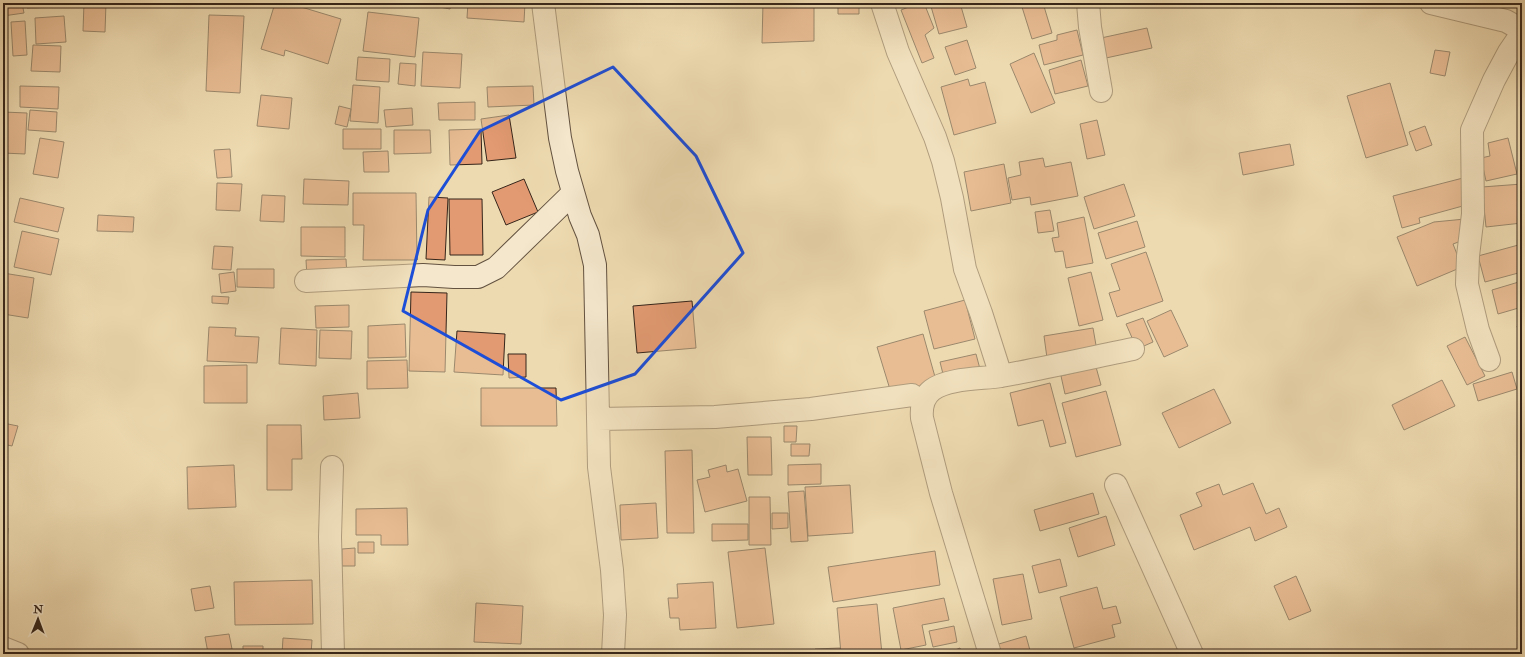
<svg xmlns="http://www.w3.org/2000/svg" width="1525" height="657" viewBox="0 0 1525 657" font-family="'IM FELL Double Pica',serif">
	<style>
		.building { fill: #e29a72; stroke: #35251a }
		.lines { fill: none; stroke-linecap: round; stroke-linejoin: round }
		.street-casing { stroke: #635240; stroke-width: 24 }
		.street { stroke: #f4e7cc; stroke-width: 22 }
		.marked { fill: none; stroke: #1d4ed8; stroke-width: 3; stroke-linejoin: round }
	</style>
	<rect width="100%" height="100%" fill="#eedab0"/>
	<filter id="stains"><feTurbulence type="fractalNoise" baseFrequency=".005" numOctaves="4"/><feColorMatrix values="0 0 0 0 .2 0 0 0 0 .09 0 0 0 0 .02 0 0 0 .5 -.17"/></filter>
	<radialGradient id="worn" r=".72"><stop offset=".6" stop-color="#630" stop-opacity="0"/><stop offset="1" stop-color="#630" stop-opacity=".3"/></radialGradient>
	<path class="building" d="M3,3H22L24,13L3,16Z
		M27,3H65V7L27,8Z
		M84,3H106L105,32L83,31Z
		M275,3H288L341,19L328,64L285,50L284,56L261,49Z
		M419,3H451L450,9Z
		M468,3H525L524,22L467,18Z
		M763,3H814V41L762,43Z
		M838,3H859V14H838Z
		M919,3H924L934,28L925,35L934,58L922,63L901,10Z
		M930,3H960L967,27L939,34Z
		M1033,3H1043L1052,33L1032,39L1022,7Z
		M368,12L419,18L415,57L363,51Z
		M209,15L244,16L240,93L206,91Z
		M64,16L66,42L36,44L35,18Z
		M25,21L27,55L13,56L11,22Z
		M1147,28L1152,48L1106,58L1101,38Z
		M1077,30L1083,55L1044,65L1039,45L1057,40V35Z
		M967,40L976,68L955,75L945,47Z
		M33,45L61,46L60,72L31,71Z
		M1435,50L1450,52L1445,76L1430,73Z
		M423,52L462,54L460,88L421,86Z
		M1034,53L1055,103L1031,113L1010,64Z
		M358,57L390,59L389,82L356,80Z
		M1081,60L1088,86L1055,94L1049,70Z
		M400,63L416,64L415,86L398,84Z
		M968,79L970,86L985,82L996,123L954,135L941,87Z
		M1390,83L1408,145L1366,158L1347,96Z
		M353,85L380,87L378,123L350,121Z
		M20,86L59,87L58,109L20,107Z
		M533,86L534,105L488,107L487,87Z
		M261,95L292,98L289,129L257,126Z
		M475,102V120H439L438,103Z
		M339,106L351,109L347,127L335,124Z
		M412,108L413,125L386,127L384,110Z
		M30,110L57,112L56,132L28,130Z
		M3,112L27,113L25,154L3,153Z
		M509,115L516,158L487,161L481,119Z
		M1097,120L1105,155L1087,159L1080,124Z
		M1425,126L1432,145L1416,151L1409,132Z
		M343,129H381V149H343Z
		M481,129L482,164L450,165L449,130Z
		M394,130H430L431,153L394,154Z
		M40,138L64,142L58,178L33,174Z
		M1508,138L1517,174L1486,181L1481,158L1490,156L1488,143Z
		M1290,144L1294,165L1243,175L1239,153Z
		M230,149L232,177L217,178L214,150Z
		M388,151L389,172H364L363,152Z
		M1043,158L1045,167L1071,162L1078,196L1031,205L1030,197L1012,200L1008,178L1021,175L1019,162Z
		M1004,164L1011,203L971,211L964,172Z
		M1463,178L1470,204L1419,218L1420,223L1402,228L1393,196Z
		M304,179L349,181L348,205L303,204Z
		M524,179L538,212L506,225L492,192Z
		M217,183L242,184L240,211L216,210Z
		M1124,184L1135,216L1094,229L1084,197Z
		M1522,184V223L1486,227L1482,187Z
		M353,193H416L417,260H363L364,225H353Z
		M262,195L285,196L284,222L260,221Z
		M429,197L448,198L445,260L426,259Z
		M20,198L64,208L58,232L14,222Z
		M449,199H482L483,255H450Z
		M1050,210L1054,231L1038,233L1035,212Z
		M3,214H6L3,261Z
		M98,215L134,217L133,232L97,231Z
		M1084,217L1093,263L1066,268L1063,251L1055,252L1052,238L1059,237L1057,223Z
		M1465,219L1461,241L1453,244L1462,267L1417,286L1397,237L1434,222Z
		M1137,221L1145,247L1106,259L1098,233Z
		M301,227H345V257L301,256Z
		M22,231L59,239L51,275L14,267Z
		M1522,244V272L1485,282L1478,256Z
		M214,246L233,247L231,270L212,269Z
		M1146,252L1163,301L1117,317L1109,293L1120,290L1111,264Z
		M346,259L347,277L307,278L306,260Z
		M237,269H274V288L237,287Z
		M234,272L236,291L221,293L219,274Z
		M1091,272L1103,320L1079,326L1068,278Z
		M3,273L34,278L28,318L3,314Z
		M1522,281V307L1498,314L1492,290Z
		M411,292L447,293L445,372L409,371Z
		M212,296L229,297L228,304L212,303Z
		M965,300L975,339L934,349L924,311Z
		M692,301L696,348L637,353L633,306Z
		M349,305V327L316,328L315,306Z
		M1171,310L1188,346L1164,357L1147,321Z
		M1143,318L1153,342L1137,349L1126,324Z
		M405,324L406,357L368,358V326Z
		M1522,325V345L1517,326Z
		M209,327L236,328L235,336L259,337L257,363L207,361Z
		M281,328L317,330L316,366L279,364Z
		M1093,328L1097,351L1047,358L1044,336Z
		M320,330L352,331L351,359L319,358Z
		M457,331L505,334L503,375L454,372Z
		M923,334L937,384L892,396L877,347Z
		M1465,337L1485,376L1467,385L1447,346Z
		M508,354H526V377L509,378Z
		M976,354L980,369L944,378L940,362Z
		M407,360L408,388L367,389V361Z
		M247,365V403H204V366Z
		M1096,367L1101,385L1065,394L1061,376Z
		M1512,372L1517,389L1478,401L1473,384Z
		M1442,380L1455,406L1404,430L1392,405Z
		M1050,383L1066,443L1050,447L1043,420L1018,426L1010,393Z
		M481,388H556L557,426H481Z
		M1214,389L1231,423L1179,448L1162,413Z
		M1106,391L1121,445L1076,457L1062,403Z
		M358,393L360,418L324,420L323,396Z
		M3,423L18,426L12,446L3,444Z
		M267,425H301L302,459H292V490H267Z
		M784,426H797L796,442H784Z
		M747,437H771L772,475H748Z
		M791,444H810L809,456H791Z
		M692,450L694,533H667L665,451Z
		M821,464V484L788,485V465Z
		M234,465L236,507L188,509L187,467Z
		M726,465L727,472L738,469L747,501L705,512L697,480L710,477L708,470Z
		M1253,483L1266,514L1279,508L1287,527L1255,541L1250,527L1194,550L1180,515L1202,506L1196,493L1219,484L1223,495Z
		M850,485L853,533L808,536L805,487Z
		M804,491L808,541L791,542L788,492Z
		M1093,493L1099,514L1040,531L1034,510Z
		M749,497H770L771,545H749Z
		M656,503L658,538L621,540L620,505Z
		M407,508L408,545H381V535H356V509Z
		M772,513H788V528L772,529Z
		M1106,516L1115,545L1078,557L1069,528Z
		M712,524H748V540L712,541Z
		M3,528H8L7,542H3Z
		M358,542H374V553H358Z
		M355,548V566H342V549Z
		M765,548L774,624L737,628L728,552Z
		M935,551L940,585L833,602L828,567Z
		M1060,559L1067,586L1039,593L1032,566Z
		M1023,574L1032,619L1002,625L993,579Z
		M1296,576L1311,611L1289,620L1274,586Z
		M312,580L313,624L235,625L234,582Z
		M713,582L716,628L680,630L679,618H670L668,598H678L677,584Z
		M210,586L214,608L195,611L191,589Z
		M1097,587L1103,609L1116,606L1121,623L1112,625L1115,637L1074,648L1060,597Z
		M944,598L949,620L922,625L926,645L901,650L893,608Z
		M476,603L523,606L521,644L474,642Z
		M877,604L882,654H841L837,608Z
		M954,626L957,642L933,647L929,631Z
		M229,634L232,649L208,653L205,637Z
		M1026,636L1031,654H995L992,646Z
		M283,638L312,640L311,654H282Z
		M243,646H263V654H243Z
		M840,648V654H815V649Z
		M960,648L962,654H945Z"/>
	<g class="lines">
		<defs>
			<path id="street" d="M543,3L560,138L567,171L580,216L588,235L595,265L599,467L612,570L615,615L613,654
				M882,3L898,52L935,137L943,161L952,198L965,269L981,313L1001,376
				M1088,3L1090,27L1101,91
				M1431,3L1506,21L1522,30
				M306,281L423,275L454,277H478L496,268L573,193
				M1489,360L1478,330L1467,284L1468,256L1473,214L1472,130L1494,80L1509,52L1522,33
				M598,419L715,417L811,409L912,395
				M332,467L330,537L333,654
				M1116,485L1192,654
				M3,648L18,654
				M990,654L941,493L922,418C921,407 923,397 932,390C948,378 981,379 1001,376C1045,368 1089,358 1133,349"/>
		</defs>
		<use href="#street" class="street-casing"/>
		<use href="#street" class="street"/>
	</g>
	<path d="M0 0H1525V657H0ZM613,67L696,156L743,253L635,374L561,400L403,311L428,210L480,131Z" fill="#eedab0" fill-opacity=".55" fill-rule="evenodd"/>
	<path class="marked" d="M613,67L696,156L743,253L635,374L561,400L403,311L428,210L480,131Z"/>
	<rect width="1525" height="657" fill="none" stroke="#eedab0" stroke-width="16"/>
	<rect x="4" y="4" width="1517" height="649" fill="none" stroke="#35251a" stroke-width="2"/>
	<rect x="8" y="8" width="1509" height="641" fill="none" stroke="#35251a"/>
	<g transform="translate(38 619) rotate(1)" stroke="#f4e7cc" stroke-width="3" paint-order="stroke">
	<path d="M0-3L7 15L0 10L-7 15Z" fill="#35251a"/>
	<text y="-6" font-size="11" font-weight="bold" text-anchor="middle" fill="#35251a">N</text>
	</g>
	<rect width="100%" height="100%" filter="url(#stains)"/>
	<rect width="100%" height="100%" fill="url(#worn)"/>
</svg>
